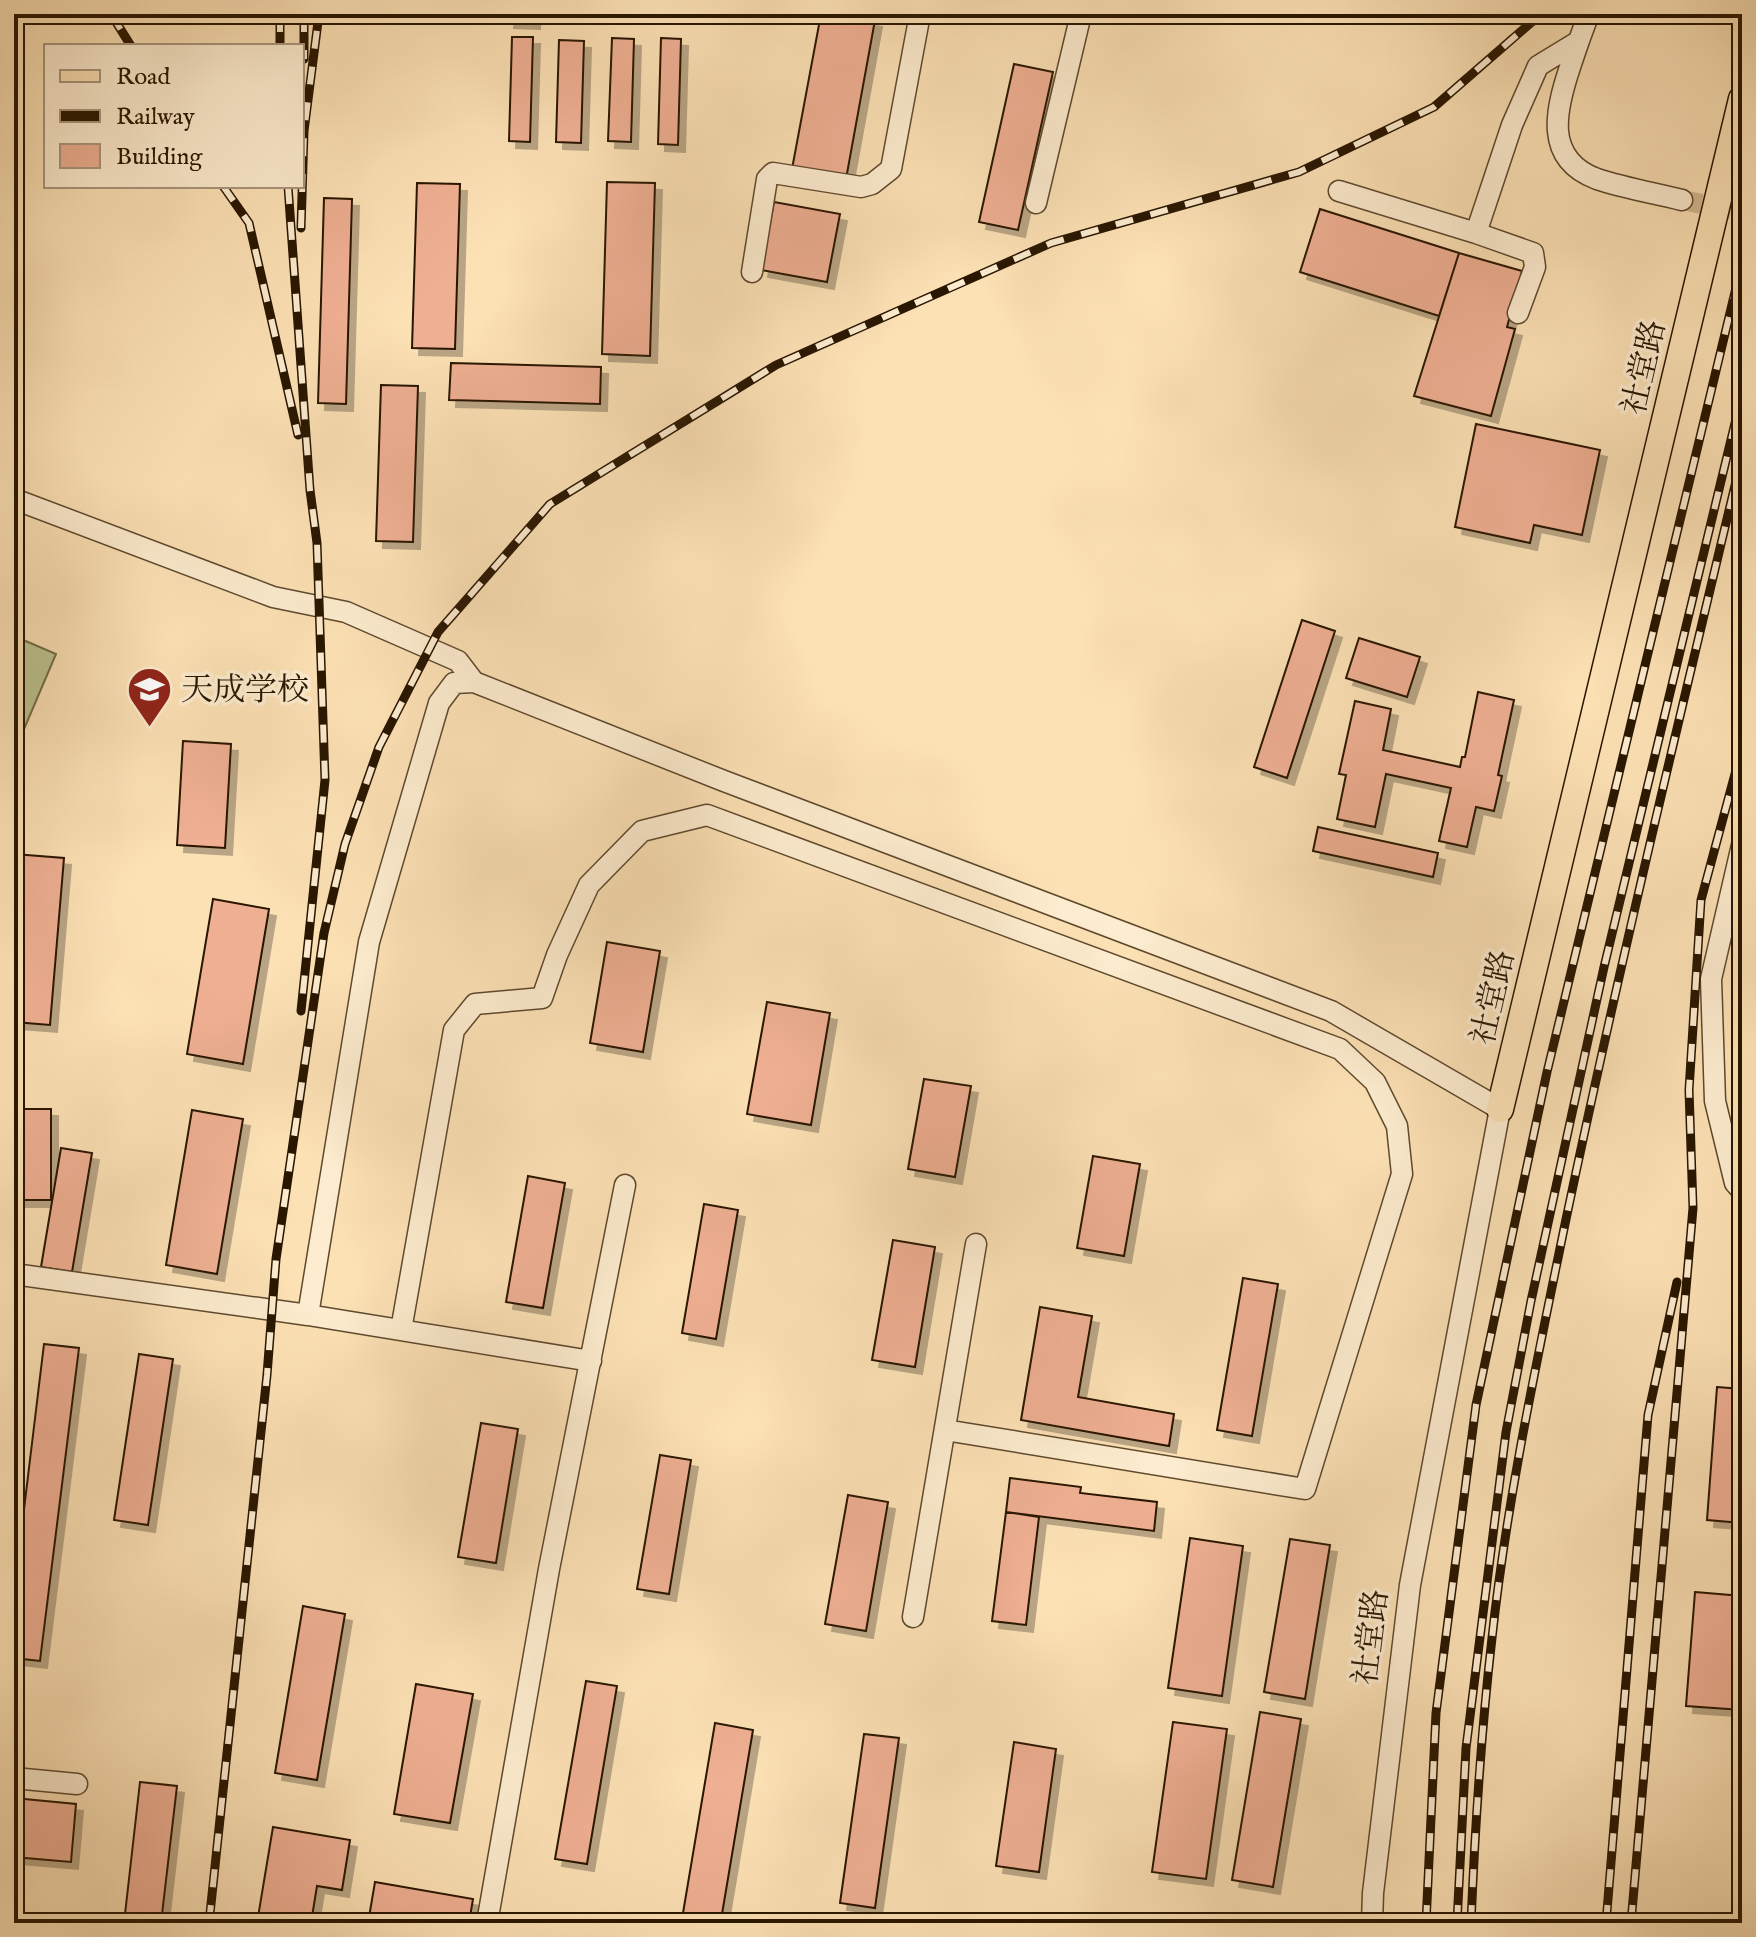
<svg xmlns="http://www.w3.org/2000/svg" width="1756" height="1937" viewBox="0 0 1756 1937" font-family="'IM FELL English','Noto Serif SC',serif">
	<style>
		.green { fill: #bcc38f; stroke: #726c48; stroke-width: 2 }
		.building { fill: #efaf93; stroke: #291600; stroke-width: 2; filter: url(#shadow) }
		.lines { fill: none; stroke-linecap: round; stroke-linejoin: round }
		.minor-tunnel { stroke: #d2b891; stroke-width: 20; stroke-dasharray: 20 10; stroke-linecap: butt }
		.minor-casing { stroke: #5e492d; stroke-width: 23 }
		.major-casing { stroke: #291600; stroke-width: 29 }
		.minor { stroke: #fdeccf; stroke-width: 20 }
		.major { stroke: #fce1b5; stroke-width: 26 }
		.rail-casing { stroke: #291600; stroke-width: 9 }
		.rail { stroke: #fdeccf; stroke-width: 6; stroke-dasharray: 18; stroke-linecap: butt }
		.labels { text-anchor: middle; stroke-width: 7; stroke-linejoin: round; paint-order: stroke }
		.street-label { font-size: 32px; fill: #291600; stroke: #fdeccf }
		.poi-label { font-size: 32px; fill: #291600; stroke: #fdeccf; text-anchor: start }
	</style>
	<defs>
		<filter id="shadow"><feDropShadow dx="7" dy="7" stdDeviation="0" flood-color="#0004"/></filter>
	</defs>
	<rect width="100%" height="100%" fill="#fce1b5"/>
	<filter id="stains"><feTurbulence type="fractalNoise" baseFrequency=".0025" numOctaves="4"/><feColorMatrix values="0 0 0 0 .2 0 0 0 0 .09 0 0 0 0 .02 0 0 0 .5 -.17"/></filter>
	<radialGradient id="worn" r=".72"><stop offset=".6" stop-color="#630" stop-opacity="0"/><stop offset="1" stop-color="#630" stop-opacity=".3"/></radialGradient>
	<path class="green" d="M14,636L56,654L19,741L14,739Z"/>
	<path class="building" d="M508,14H533V22L507,21Z
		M821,14H839L875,20L846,179L792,169Z
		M512,37H533L530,142L509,141Z
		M612,38L634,39L631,142L608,141Z
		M661,38L681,39L678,145L658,144Z
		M559,40L584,41L581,143L556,142Z
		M1014,64L1053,72L1018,230L979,222Z
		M607,182L655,183L650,356L602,354Z
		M417,183L460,184L455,349L412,348Z
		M324,198L352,199L346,404L318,403Z
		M774,202L840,214L827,282L761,270Z
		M1320,209L1459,253L1439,316L1300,272Z
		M1459,253L1522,271L1507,327L1515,329L1491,416L1414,396Z
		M451,363L601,367L600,404L449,400Z
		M381,385L418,386L413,542L376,541Z
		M1476,424L1600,450L1582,535L1534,525L1530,543L1455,527Z
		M1302,620L1335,631L1287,778L1254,767Z
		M1359,638L1420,657L1407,697L1346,678Z
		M1478,692L1514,700L1498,775L1502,776L1494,811L1476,807L1467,847L1439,841L1451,788L1386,774L1375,827L1337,819L1346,775L1339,774L1355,701L1391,709L1383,750L1460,767L1462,757H1465Z
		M183,741L231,744L225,848L177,845Z
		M1318,827L1438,853L1433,877L1313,851Z
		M14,854L64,858L50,1025L14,1022Z
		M213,899L269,909L243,1064L187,1054Z
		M607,942L660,951L643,1052L590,1043Z
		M767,1002L830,1013L811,1125L747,1114Z
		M924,1079L971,1086L955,1177L908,1169Z
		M14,1109H51V1200H14Z
		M192,1110L243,1119L217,1274L166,1265Z
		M61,1148L92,1153L72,1272L41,1267Z
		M1093,1156L1140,1164L1124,1256L1077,1248Z
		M528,1176L565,1183L543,1308L506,1302Z
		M704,1204L738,1210L716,1339L682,1333Z
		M893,1240L935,1247L915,1367L872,1360Z
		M1243,1278L1278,1284L1252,1436L1217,1430Z
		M1040,1307L1092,1316L1078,1397L1174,1414L1169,1446L1021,1420Z
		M44,1344L79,1348L40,1661L14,1658V1592Z
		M139,1354L173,1359L148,1525L114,1520Z
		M1717,1387L1742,1389V1523L1707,1520Z
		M481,1423L518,1429L496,1563L458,1557Z
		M660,1455L691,1460L669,1594L637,1589Z
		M1010,1478L1081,1487L1080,1493L1157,1502L1154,1531L1006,1512Z
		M848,1495L888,1502L866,1631L825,1624Z
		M1006,1512L1039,1517L1026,1625L992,1621Z
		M1190,1538L1243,1546L1222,1696L1168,1688Z
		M1290,1539L1330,1545L1305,1699L1264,1692Z
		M1695,1592L1742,1596V1710L1686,1706Z
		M303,1606L345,1614L317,1780L275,1773Z
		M586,1681L617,1686L587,1864L555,1859Z
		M416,1684L473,1694L450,1823L394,1814Z
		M1260,1712L1301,1719L1273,1887L1232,1880Z
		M1173,1722L1227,1729L1206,1879L1152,1872Z
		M715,1723L753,1730L721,1920L683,1913Z
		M864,1734L899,1738L875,1908L840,1903Z
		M1014,1742L1056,1749L1039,1872L996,1866Z
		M140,1782L177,1786L161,1923H124Z
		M14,1798L76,1804L71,1862L14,1857Z
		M273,1827L350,1840L342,1890L317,1886L311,1923H257Z
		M375,1882L473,1899L469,1923H368Z"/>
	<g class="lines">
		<path class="minor-tunnel" d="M1682,200L1742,212"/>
		<defs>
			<path id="minor" d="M1589,14C1582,31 1576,49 1570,67C1556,109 1543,159 1597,179C1624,188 1654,193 1682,200
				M1339,191L1476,233L1512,125L1538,66L1579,41
				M1036,203L1081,14
				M1476,233L1533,253L1535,267L1518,313
				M752,272L767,179L773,173L861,187L872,184L891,169L920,14
				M14,499L273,597L346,612L458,661L474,682
				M1742,845L1711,979L1715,1101L1735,1183L1742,1191
				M14,1274L308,1315L369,942L439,703L454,683L474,682L724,781L1331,1011L1500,1109L1410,1585L1373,1893L1372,1923
				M308,1315L591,1361
				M401,1330L454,1030L475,1004L542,998L557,955L589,885L642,831L707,815L1340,1049L1375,1082L1397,1126L1402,1174L1305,1489L945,1430
				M913,1617L976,1244
				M14,1778L77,1784
				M487,1923L549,1569L625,1185"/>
			<path id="major" d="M1500,1109L1742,99"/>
		</defs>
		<use href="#minor" class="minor-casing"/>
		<use href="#major" class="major-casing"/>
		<use href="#minor" class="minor"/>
		<use href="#major" class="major"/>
		<defs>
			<path id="rail" d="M111,14L131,46
				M280,14V46
				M304,14V59
				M223,186L249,223L298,435
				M288,186L310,490L317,543L325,780L301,1011
				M301,228L304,131L319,14
				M209,1923L267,1375L276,1259L324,933L345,844L379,747L438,632L550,504L776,365L1051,243L1299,172L1434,107L1541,14
				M1426,1923L1436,1713L1476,1405L1547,1072L1742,263
				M1457,1923L1466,1748L1506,1432L1531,1301L1604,967L1742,394
				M1471,1923C1475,1828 1481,1733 1492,1638C1507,1499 1537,1361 1565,1224C1619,967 1681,712 1742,456
				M1606,1923L1648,1415L1677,1282
				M1631,1923L1693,1208L1689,1090L1701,900L1742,748"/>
		</defs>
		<use href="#rail" class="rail-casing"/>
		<use href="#rail" class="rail"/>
	</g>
	<defs>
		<symbol id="school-pin" viewBox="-11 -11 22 30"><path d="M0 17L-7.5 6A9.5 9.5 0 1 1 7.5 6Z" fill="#8f2418" stroke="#fdeccf"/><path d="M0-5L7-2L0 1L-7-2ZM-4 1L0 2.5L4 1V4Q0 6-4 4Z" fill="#fff"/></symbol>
	</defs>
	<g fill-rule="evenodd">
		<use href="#school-pin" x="124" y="664" width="51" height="69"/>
	</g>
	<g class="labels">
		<g class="street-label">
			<text transform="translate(1643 367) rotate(-77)" y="11">社堂路</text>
			<text transform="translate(1492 997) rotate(-77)" y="11">社堂路</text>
			<text transform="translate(1370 1637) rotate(-83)" y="11">社堂路</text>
		</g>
		<g class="poi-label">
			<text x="181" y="700">天成学校</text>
		</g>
	</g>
	<rect width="1756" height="1937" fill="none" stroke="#fce1b5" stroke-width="48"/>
	<rect x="16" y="16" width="1724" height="1905" fill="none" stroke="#291600" stroke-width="4"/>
	<rect x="24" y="24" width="1708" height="1889" fill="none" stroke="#291600" stroke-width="2"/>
	<rect x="44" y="44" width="260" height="144" fill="#fdeccf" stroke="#a8967c" stroke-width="2"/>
	<rect x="60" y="70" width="40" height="12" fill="#fce1b5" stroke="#a8967c" stroke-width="2"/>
	<text x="116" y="84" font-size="24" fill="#291600">Road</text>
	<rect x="60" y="110" width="40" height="12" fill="#291600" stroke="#a8967c" stroke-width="2"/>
	<text x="116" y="124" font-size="24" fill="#291600">Railway</text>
	<rect x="60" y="144" width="40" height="24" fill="#efaf93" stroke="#a8967c" stroke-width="2"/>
	<text x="116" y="164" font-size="24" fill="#291600">Building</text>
	<rect width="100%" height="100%" filter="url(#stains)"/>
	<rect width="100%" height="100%" fill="url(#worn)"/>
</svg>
